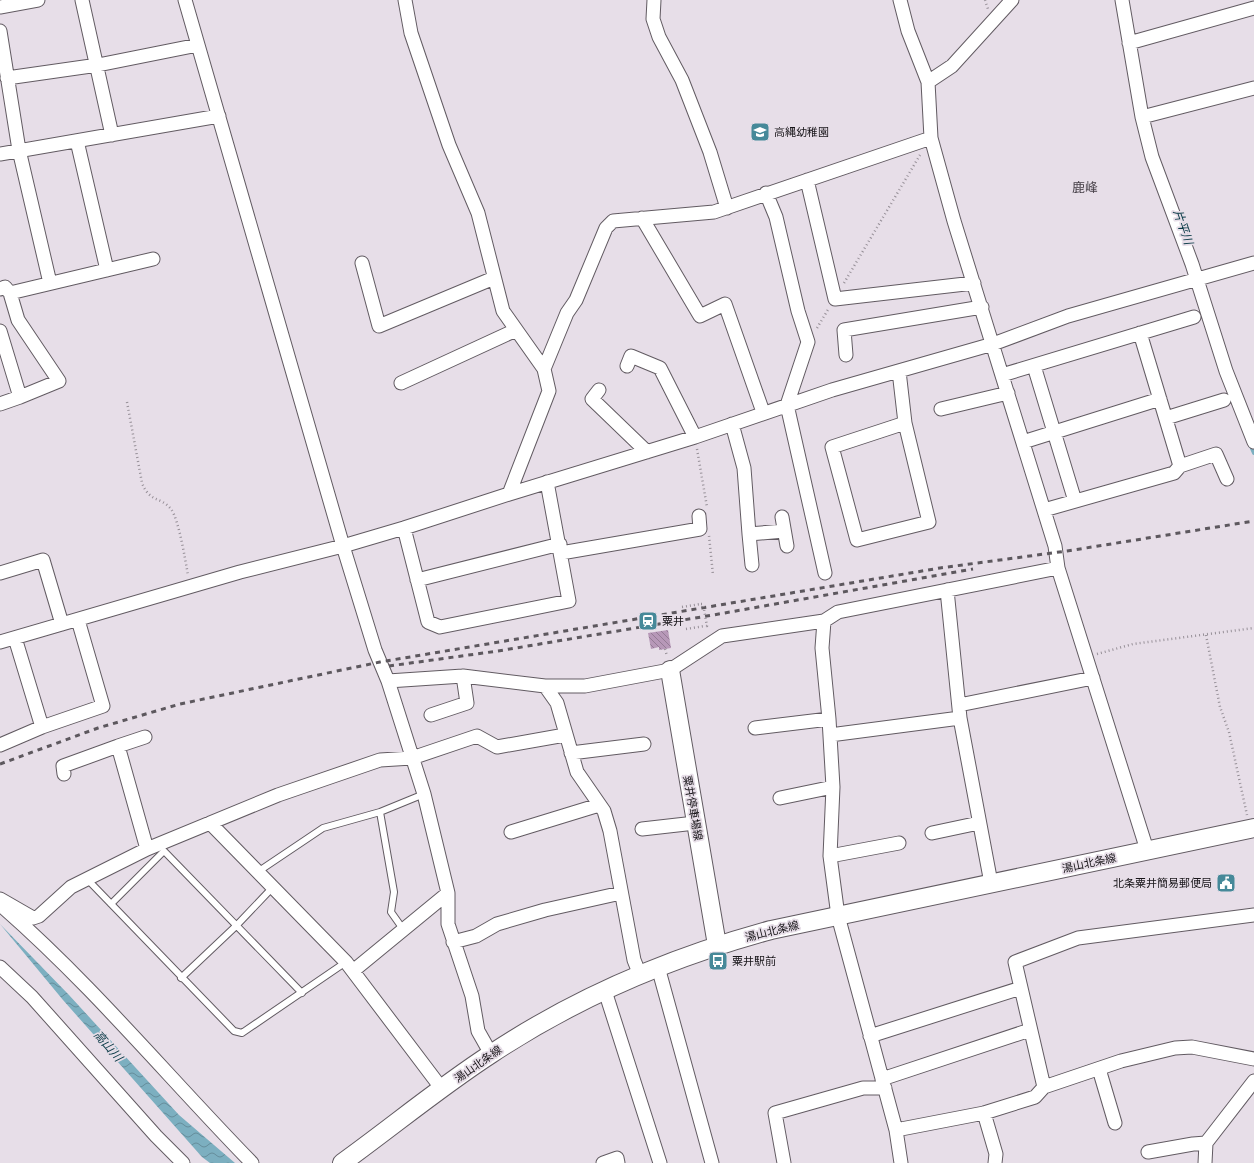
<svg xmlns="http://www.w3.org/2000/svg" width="1254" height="1163" viewBox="0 0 1254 1163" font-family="'Noto Serif','Noto Sans JP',serif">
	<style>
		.water { fill: url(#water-waves) }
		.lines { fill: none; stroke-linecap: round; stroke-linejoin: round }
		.stream { stroke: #7cafc0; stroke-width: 4 }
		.building { fill: url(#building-back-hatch) }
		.lane-casing { stroke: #625b62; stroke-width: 8 }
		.street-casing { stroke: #625b62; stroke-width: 15 }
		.secondary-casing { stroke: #625b62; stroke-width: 20 }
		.path { stroke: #979098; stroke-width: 2.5; stroke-dasharray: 1 3; stroke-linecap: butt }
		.lane { stroke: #fff; stroke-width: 6 }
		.street { stroke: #fff; stroke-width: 13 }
		.secondary { stroke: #fff; stroke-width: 18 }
		.rail { stroke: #5d585e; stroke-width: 3; stroke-dasharray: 5 5; stroke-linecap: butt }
		.path-bridge { stroke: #979098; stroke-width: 2.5; stroke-dasharray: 1 3; stroke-linecap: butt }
		.labels { text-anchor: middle; stroke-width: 3.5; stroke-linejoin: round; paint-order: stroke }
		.poi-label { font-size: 11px; fill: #181519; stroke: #e7dee8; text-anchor: start }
		.street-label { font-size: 11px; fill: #181519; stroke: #e7dee8 }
		.water-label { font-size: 12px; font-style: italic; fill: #0a3a47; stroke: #e7dee8 }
		.quarter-label { font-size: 13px; fill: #474048; stroke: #e7dee8 }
	</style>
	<defs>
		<pattern id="water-waves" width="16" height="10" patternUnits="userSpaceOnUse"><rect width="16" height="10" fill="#7cafc0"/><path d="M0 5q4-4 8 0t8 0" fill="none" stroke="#658d9b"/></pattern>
		<pattern id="building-back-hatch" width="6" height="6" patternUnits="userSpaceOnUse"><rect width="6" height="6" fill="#b798b8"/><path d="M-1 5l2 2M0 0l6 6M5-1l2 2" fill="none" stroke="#947b95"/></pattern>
	</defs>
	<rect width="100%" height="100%" fill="#e7dee8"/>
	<path class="water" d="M0,924L69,995L179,1115L235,1163H210L202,1157L63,1000Z"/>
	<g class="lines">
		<path class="stream" d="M1250,444L1254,453"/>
	</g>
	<path class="building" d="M668,630L671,648L659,650V647L651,649L648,633Z"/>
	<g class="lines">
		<defs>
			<path id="lane" d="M380,812L394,892L391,912L403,929
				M259,871L323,828L380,812L424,794
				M87,879L234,1031L242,1033L346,962
				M111,904L164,851L302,993
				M181,978L236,926L274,886"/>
			<path id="street" d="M82,0L112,135
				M185,0L343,546L375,650L388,681L424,794L448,893V924L472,996L478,1031L491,1054
				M405,0L411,33L449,145L478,213L503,311L544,369L549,391L509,494
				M654,0L653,19L659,37L682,80L710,152L727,208
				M900,0L908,31L928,82L931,138L954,221L1055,546L1058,568L1147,850
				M1122,0L1142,117L1152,157L1192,264L1226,371L1254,442
				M0,7L38,0
				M0,31L19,150L50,283
				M1129,43L1254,8
				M7,78L98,65L198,45
				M928,82L952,66L1012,0
				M1142,117L1254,88
				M77,141L107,270
				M0,154L219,116
				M807,180L835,299L974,283
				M766,193L776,217L798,311L808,342L787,405L825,573
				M642,218L700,316L725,304L763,412
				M362,263L379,326L494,278
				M0,289L5,287L10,293L153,259
				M10,293L18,320L59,381L20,397
				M0,331L20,397L0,404
				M846,355L844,330L982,307
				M627,366L631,356L660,368L695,437
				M1034,366L1075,501
				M544,369L567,313L576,300L606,228L613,221L714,212L931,138
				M899,371L905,423L929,522L857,540L832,447L905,423
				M1002,375L1194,317
				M401,383L516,330
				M599,390L592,399L647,452
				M941,409L1008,393
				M1166,418L1224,400
				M732,424L744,468L749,534L784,531
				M1023,442L1160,399
				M1180,466L1216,454L1227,479
				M1044,510L1174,473L1180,466L1140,333
				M782,517L787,546
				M404,528L428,622L440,627L569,601L547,482
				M749,534L752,565
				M561,553L700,529L699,516
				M0,573L43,560L62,624
				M417,580L560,544
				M947,590L960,718L991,883
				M824,621L822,648L829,719L833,787L830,856L838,916L896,1130L901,1163
				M15,638L42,727
				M0,642L240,572L343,546L404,528L509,494L695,437L832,390L993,344L1068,316L1254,263
				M388,681L463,676L545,686H585L670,670L722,636L824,621L838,612L1058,568
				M545,686L557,703L577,772L604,811L610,831L634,960L640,975
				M959,705L1093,678
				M431,715L467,703L463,676
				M755,728L829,719
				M830,735L960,718
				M0,745L42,727L103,706L78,620
				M118,746L145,737
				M571,753L644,744
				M64,774L63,766L118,746L147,849
				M780,798L833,787
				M210,823L346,962L442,1089
				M642,829L695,823
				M511,832L599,805
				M932,833L979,823
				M830,856L899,843
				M0,899L33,918L39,916L71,887L147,849L278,795L380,760L412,758L477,736L497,747L565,735
				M4,908C93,986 169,1078 252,1163
				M453,942L476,936L497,924L545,910L621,893
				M0,967L32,997L156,1136L183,1163
				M658,967L712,1163
				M353,971L448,893
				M605,991L660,1163
				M870,1036L1021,988
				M1099,1069L1115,1123
				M882,1079L1030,1030
				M1044,1087L1015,962L1078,938L1254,915
				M984,1113L996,1154L995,1163
				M896,1130L984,1113L1035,1097L1044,1087L1121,1061L1175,1048L1192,1047L1254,1059
				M1148,1152L1193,1144L1206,1143
				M603,1163L617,1158L618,1163
				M784,1163L775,1113L863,1088H885
				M1205,1163L1206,1143L1254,1081"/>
			<path id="secondary" d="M670,670L717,945
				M342,1163C392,1127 440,1087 491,1054C577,997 672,957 771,930L1254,828"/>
		</defs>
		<use href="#lane" class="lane-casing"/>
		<use href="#street" class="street-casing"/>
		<use href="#secondary" class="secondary-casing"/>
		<path class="path" d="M985,0L988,9
			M844,283L920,155
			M817,328L829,308
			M127,402L142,483C150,503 160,496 171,509C179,520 185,559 188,575
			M697,449L707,507
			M709,536L713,575
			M682,607L701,604
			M686,629L705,626
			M1206,635L1220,707L1229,732L1247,815
			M665,649L667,656
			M1097,654L1133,644L1254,628"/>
		<use href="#lane" class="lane"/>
		<use href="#street" class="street"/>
		<use href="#secondary" class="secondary"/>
		<path class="rail" d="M389,666L498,651L713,615L973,569
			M0,764L98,728L180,704L380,662L940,568L1067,551L1254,521"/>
		<path class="path-bridge" d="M701,604H703L707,626H705"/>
	</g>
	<defs>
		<symbol id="school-square" viewBox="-11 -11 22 22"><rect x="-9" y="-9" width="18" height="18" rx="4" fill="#468999" stroke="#e7dee8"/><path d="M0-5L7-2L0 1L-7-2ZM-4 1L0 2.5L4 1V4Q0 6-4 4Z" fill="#fff"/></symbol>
		<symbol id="station-square" viewBox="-11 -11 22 22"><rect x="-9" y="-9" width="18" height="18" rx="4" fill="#468999" stroke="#e7dee8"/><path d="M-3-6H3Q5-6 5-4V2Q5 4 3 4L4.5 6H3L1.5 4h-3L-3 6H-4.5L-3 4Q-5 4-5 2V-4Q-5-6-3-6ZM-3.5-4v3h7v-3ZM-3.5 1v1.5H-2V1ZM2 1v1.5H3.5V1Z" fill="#fff"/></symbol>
		<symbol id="civic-square" viewBox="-11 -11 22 22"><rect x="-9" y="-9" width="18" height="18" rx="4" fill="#468999" stroke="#e7dee8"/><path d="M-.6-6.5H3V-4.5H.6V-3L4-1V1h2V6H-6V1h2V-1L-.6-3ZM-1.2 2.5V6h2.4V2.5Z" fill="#fff"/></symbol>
		<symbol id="bus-square" viewBox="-11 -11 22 22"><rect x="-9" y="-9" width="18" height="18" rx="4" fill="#468999" stroke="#e7dee8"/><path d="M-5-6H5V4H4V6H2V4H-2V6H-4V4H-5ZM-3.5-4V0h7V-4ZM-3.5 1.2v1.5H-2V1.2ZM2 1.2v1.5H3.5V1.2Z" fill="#fff"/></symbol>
	</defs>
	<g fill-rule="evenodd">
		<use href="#school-square" x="749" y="121" width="22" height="22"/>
		<use href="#station-square" x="637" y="610" width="22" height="22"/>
		<use href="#civic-square" x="1215" y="872" width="22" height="22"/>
		<use href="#bus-square" x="707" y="950" width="22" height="22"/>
	</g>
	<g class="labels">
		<g class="poi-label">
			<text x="774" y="136">高縄幼稚園</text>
			<text x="662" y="625">粟井</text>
			<text x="1212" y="887" text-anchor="end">北条粟井簡易郵便局</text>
			<text x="732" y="965">粟井駅前</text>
		</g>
		<g class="street-label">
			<text transform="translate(693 808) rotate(80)" y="4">粟井停車場線</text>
			<text transform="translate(1089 863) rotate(-12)" y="4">湯山北条線</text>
			<text transform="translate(772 931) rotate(-14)" y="4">湯山北条線</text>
			<text transform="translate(478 1064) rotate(-35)" y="4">湯山北条線</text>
		</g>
		<g class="water-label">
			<text transform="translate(1183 227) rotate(71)" y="4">片平川</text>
			<text transform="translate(108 1046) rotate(49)" y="4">高山川</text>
		</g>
		<g class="quarter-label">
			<text x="1085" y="192">鹿峰</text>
		</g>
	</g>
</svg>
